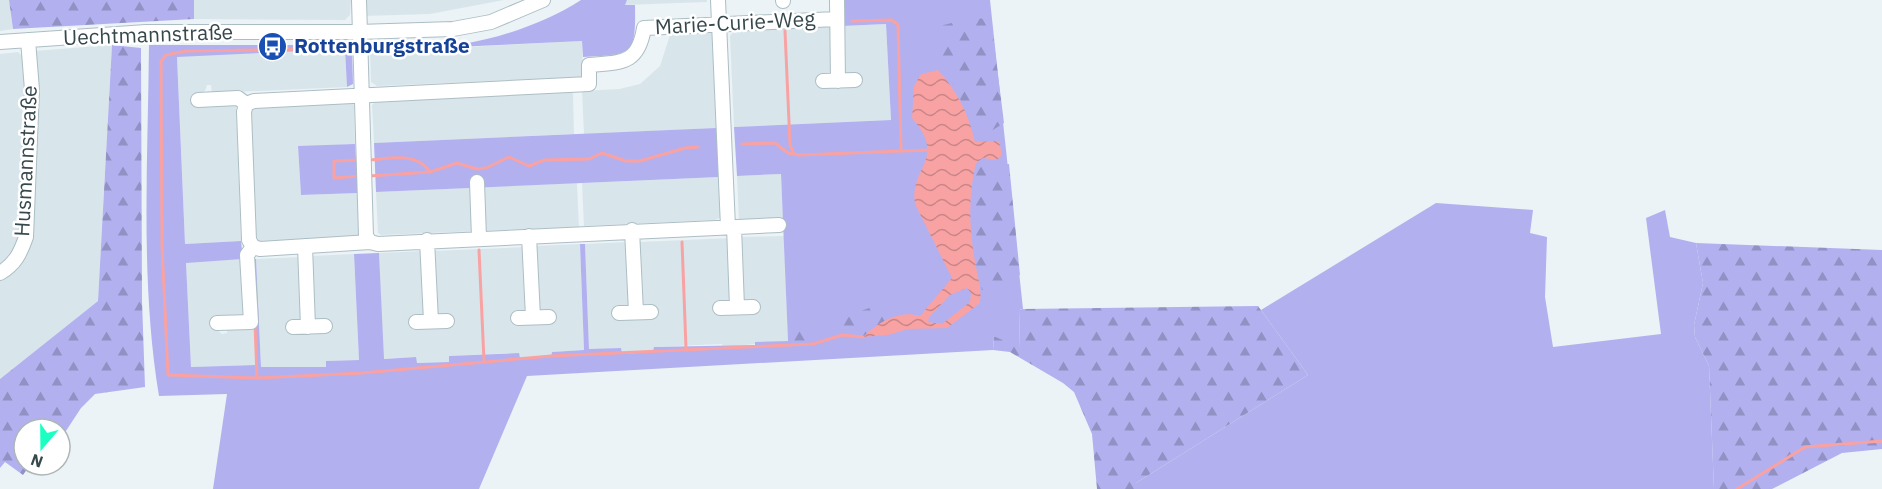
<svg xmlns="http://www.w3.org/2000/svg" width="1882" height="489" viewBox="0 0 1882 489" font-family="'IBM Plex Sans',sans-serif">
	<style>
		.residential { fill: #d8e6eb }
		.green { fill: #b2b0ef }
		.forest { fill: url(#forest-firs) }
		.water { fill: url(#water-waves); fill-rule: evenodd }
		.lines { fill: none; stroke-linecap: round; stroke-linejoin: round }
		.stream { stroke: #f9a2a3; stroke-width: 3 }
		.minor-casing { stroke: #acbec4; stroke-width: 16 }
		.minor { stroke: #fff; stroke-width: 14 }
		.labels { text-anchor: middle; stroke-width: 5; stroke-linejoin: round; paint-order: stroke }
		.street-label { font-size: 21px; fill: #37484c; stroke: #fff }
		.transit-label { font-size: 21px; font-weight: bold; fill: #164399; stroke: #fff; text-anchor: start }
	</style>
	<defs>
		<pattern id="forest-firs" width="22" height="20" patternUnits="userSpaceOnUse" patternTransform="scale(1.5)"><rect width="22" height="20" fill="#b2b0ef"/><path d="M5 1l3.5 6h-7zM16 11l3.5 6h-7z" fill="#9291c4"/></pattern>
		<pattern id="water-waves" width="16" height="10" patternUnits="userSpaceOnUse" patternTransform="scale(1.5)"><rect width="16" height="10" fill="#f9a2a3"/><path d="M0 5q4-4 8 0t8 0" fill="none" stroke="#ca8687"/></pattern>
	</defs>
	<rect width="100%" height="100%" fill="#ebf3f7"/>
	<path class="residential" d="M0,0H9L13,29L0,31Z
		M194,0H351L350,15L345,20L194,19Z
		M364,0H504L430,14L364,16Z
		M627,0H707V2L624,5Z
		M886,24L891,120L734,127L730,36L734,31L833,26L844,75L842,26Z
		M710,32L712,33L716,128L584,134L582,91L619,89L640,84L660,66L670,35Z
		M582,41L583,77L377,86L371,82L370,52Z
		M112,45L98,301L0,379V280L18,267L28,251L31,239L34,51Z
		M345,49L347,87L212,93L211,85H207L205,91L198,94L236,102L241,241L185,244L177,56Z
		M18,52L22,56L25,89L19,237L12,255L0,266V54Z
		M573,91L574,134L374,143L372,105L377,100Z
		M351,102L354,105L355,144L298,147L301,195L358,193V238L259,242L256,235L250,114L252,108Z
		M781,174L783,220L739,222L737,176Z
		M719,177L720,218L715,220L584,226L582,183Z
		M577,183L579,227L381,235L378,233L376,192Z
		M784,236L788,341L723,347L722,344L654,347V352L621,354V348L589,350L585,244L628,242L640,308L638,242L731,238L742,303L739,237Z
		M580,244L584,350L552,352L551,357L519,358L518,353L449,356V362L416,363V357L383,359L379,253L423,251L435,317L432,251L526,247L539,312L535,246Z
		M354,254L359,360L326,361L327,367H261L256,259L301,257L313,322L310,256Z
		M243,259L245,316L213,317V326L222,334L227,333V326L254,324L256,365L191,367L186,262Z"/>
	<path class="green" d="M581,0H627L625,5H635C636,57 632,54 583,57L582,41L370,51V45C436,58 525,36 581,0Z
		M840,0H990L1023,309L1019,310L1020,349L994,336L993,350L527,376L479,489H213L227,394L159,396C140,281 148,161 149,45H349L352,48L353,84L347,87L345,49L177,57L185,244L241,241L243,259L186,263L191,367L256,365L251,259H256L261,367H326V361L359,360L354,254L379,253L384,359L416,357L417,363L449,362V356L519,353L520,358L551,357L552,352L584,350L580,244H585L589,349L621,348L622,354L653,352L654,347L755,345V342L788,341L781,174L737,176L734,127L891,120L886,24L842,26Z
		M716,128L719,177L376,192L374,143Z
		M355,144L358,193L301,195L298,146Z
		M1436,203L1533,210L1530,233L1547,237L1545,297L1553,347L1661,334L1646,218L1665,210L1670,237L1696,243L1703,283L1694,325L1695,337L1709,366L1714,489H1136V483L1308,375L1261,310Z"/>
	<path class="forest" d="M9,0H194V19L13,29Z
		M971,18L991,19L1004,123L991,131L979,130C958,99 940,64 936,27Z
		M112,45L141,48L142,301L145,387L95,394L81,408L60,440V429H24V465H30L23,475L5,462L0,468V379L98,301Z
		M1009,164L1020,275L1004,280L993,291L982,290C973,254 958,198 981,166Z
		M1696,243L1882,250V449L1842,453L1772,489H1714L1709,366L1695,337L1694,325L1703,283Z
		M1258,306L1308,375L1136,483V489H1097L1092,434L1074,392L1063,383L1010,352L993,350L994,336L1020,348L1019,310L1023,309Z
		M872,307L885,312L888,320L863,337L842,335V326L847,316Z
		M788,322L803,323L810,331H819L823,341L788,345Z"/>
	<path class="water" d="M938,70C958,93 968,112 975,142L999,141L1002,155L997,160L983,158L976,163C968,195 969,229 975,261C977,276 982,287 980,303L947,328L908,329L888,335L863,337C877,323 899,309 920,316L952,278L915,204C909,167 948,159 912,118L914,86L921,74ZM967,288L971,293L970,302L942,324L928,322L929,317L950,295Z"/>
	<g class="lines">
		<path class="stream" d="M852,21L892,20L898,25L901,149
			M785,31L790,145L794,154
			M312,49L186,51L166,55L161,61L162,246L168,375L257,378L362,373L551,356L813,344L842,335L863,337
			M742,144L775,143L788,153L799,155L929,150
			M367,160C390,159 416,151 430,172L457,163L477,169L486,168L509,157L529,166L544,160L589,159L602,153L626,161H640L685,148L698,147
			M359,176L334,178V161L360,160
			M369,176L430,172
			M682,242L686,348
			M479,250L484,361
			M255,324L257,378
			M1737,489L1805,447L1882,441"/>
		<defs>
			<path id="minor" d="M359,0L366,236L370,242L378,244L779,225
				M718,0L728,227
				M783,0V1
				M837,0L838,81
				M0,42L146,32H358L453,29L491,22L543,0
				M823,81L855,80
				M198,100L238,98L246,104
				M477,182L479,238
				M734,227L737,307
				M632,230L636,312
				M529,236L533,317
				M427,240L431,321
				M370,242L260,249L253,247L249,240L244,112L246,104L254,101L589,84V65C621,62 638,65 644,28L836,19
				M305,246L308,327
				M0,273C15,264 20,254 26,237L32,90L28,40
				M720,308L753,307
				M619,313L651,312
				M518,318L549,317
				M416,322L447,321
				M217,323L251,322L247,255L253,247
				M293,327L325,326"/>
		</defs>
		<use href="#minor" class="minor-casing"/>
		<use href="#minor" class="minor"/>
	</g>
	<defs>
		<symbol id="bus-disc" viewBox="-11 -11 22 22"><circle r="9.5" fill="#1a4fb4" stroke="#fff"/><path d="M-5-6H5V4H4V6H2V4H-2V6H-4V4H-5ZM-3.5-4V0h7V-4ZM-3.5 1.2v1.5H-2V1.2ZM2 1.2v1.5H3.5V1.2Z" fill="#fff"/></symbol>
	</defs>
	<g fill-rule="evenodd">
		<use href="#bus-disc" x="256" y="30" width="33" height="33"/>
	</g>
	<g class="labels">
		<g class="street-label">
			<text transform="translate(735 23) rotate(-3)" y="7">Marie-Curie-Weg</text>
			<text transform="translate(148 35) rotate(-2)" y="7">Uechtmannstraße</text>
			<text transform="translate(26 161) rotate(-87)" y="7">Husmannstraße</text>
		</g>
		<g class="transit-label">
			<text x="294" y="53">Rottenburgstraße</text>
		</g>
	</g>
	<g transform="translate(42 447) rotate(200)"><circle r="28" fill="#ffffff" stroke="#afb6b7" stroke-width="1.5"/>
	<path d="M0-4.5L10 22L0 15L-10 22Z" fill="#1affc2"/>
	<text y="-9" font-size="16" font-weight="bold" text-anchor="middle" fill="#37484c">N</text>
	</g>
</svg>
